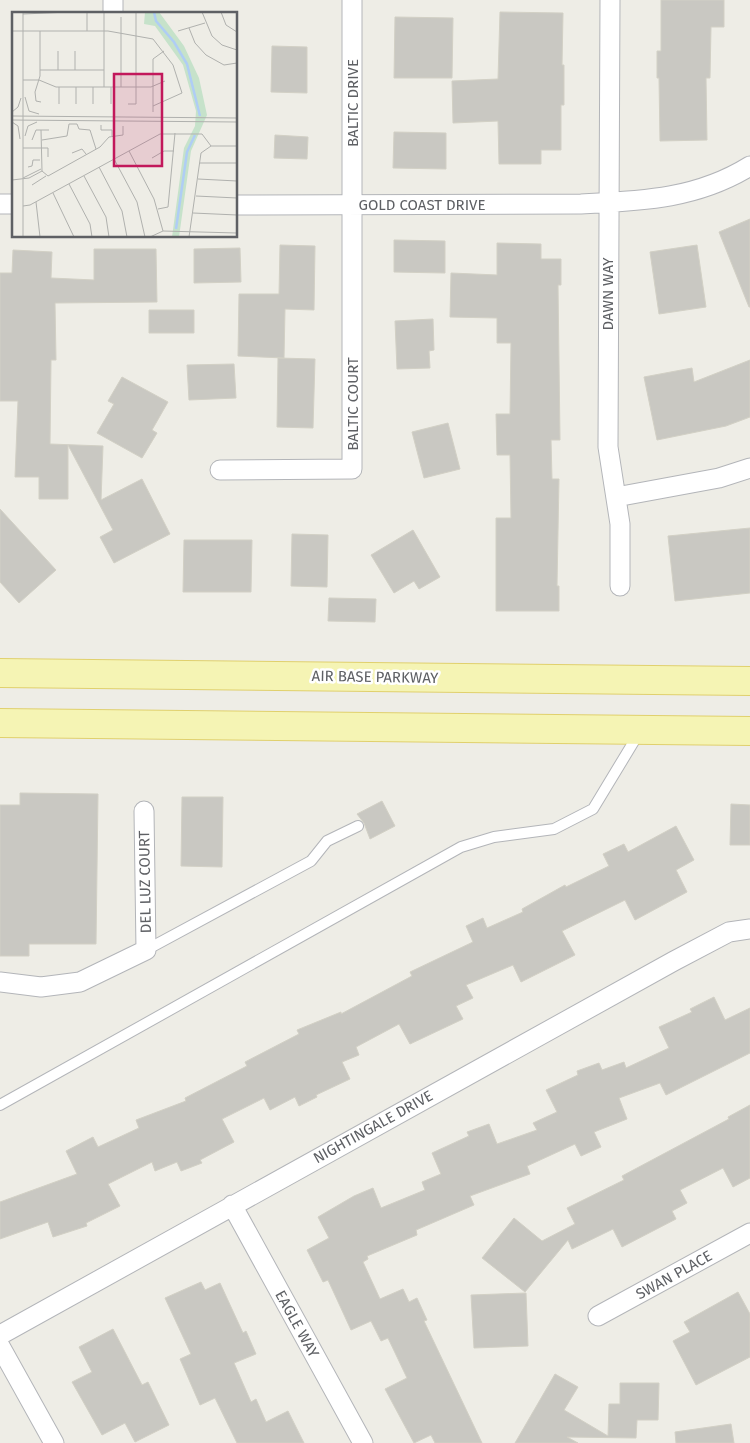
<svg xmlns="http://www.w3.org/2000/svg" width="750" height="1443" viewBox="0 0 750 1443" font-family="'Fira Sans',sans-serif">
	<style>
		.building { fill: #c9c8c2; stroke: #d2d0c5 }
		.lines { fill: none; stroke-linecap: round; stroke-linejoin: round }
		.lane-casing { stroke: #b3b5b9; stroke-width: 12 }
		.street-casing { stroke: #b3b5b9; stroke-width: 21 }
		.primary-casing { stroke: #e0d06d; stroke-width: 30 }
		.lane { stroke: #fff; stroke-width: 10 }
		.street { stroke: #fff; stroke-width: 19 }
		.primary { stroke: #f5f4b4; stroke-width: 28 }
		.labels { text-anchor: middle; stroke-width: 5; stroke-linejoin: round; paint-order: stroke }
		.street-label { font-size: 15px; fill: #5e6064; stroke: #fff }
		.inset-river { fill: none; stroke: #afcdf5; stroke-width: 2.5 }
		.inset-road { fill: none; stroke: #b0b1ae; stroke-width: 1 }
		.view { fill: #c2185b; fill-opacity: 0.15; stroke: #c2185b; stroke-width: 2.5 }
		.inset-edge { fill: none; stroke: #5e6064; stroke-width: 2.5 }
	</style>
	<rect width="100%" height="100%" fill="#eeede6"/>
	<path class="building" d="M661,0H724V27H711L710,78H706L707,140L660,141L659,78H657V51H661Z
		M500,12L563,13L562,65H564V105H561V150H541V164H499L498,121L453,123L452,81L498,79Z
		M395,17L453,18L452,78H394Z
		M272,46L307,47V93L271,92Z
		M394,132L446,133V169L393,168Z
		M275,135L308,137L307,159L274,158Z
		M750,219V307H749L719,232Z
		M394,240L445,241V273L394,272Z
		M497,243L541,244V259H561V285H558L560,440H551L552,479H559L557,586H559V611H496V518H511L510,455H497L496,414H510L511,343H497V318L450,317L451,273L497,275Z
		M280,245L315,246L314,310L285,309L284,358L238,356L239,294H279Z
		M697,245L706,307L659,314L650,252Z
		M240,248L241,282L194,283V249Z
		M94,249H156L157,302L55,303L56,360H51L50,444L103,446L101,500L142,479L170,534L114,563L100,537L113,530L68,445V499H39V477H15L18,401H0V273H12L13,250L52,252L51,278L94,280Z
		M149,310H194V333H149Z
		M433,319L434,350L429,351L430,368L397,369L395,321Z
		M278,358L315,359L313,428L277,427Z
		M750,360V417L726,426L657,440L644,377L692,368L694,382Z
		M234,364L236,398L189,400L187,365Z
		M122,377L168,402L152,430L157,433L142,458L97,433L114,404L108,401Z
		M448,423L460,469L424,478L412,432Z
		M0,509L56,570L19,603L0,582Z
		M750,528V593L675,601L668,536Z
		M413,530L440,577L419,589L414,581L394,593L371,555Z
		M292,534L328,535L327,587L291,586Z
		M184,540H252L251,592H183Z
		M329,598L376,599L375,622L328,621Z
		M20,793L98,794L96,944H29V956H0V805H20Z
		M182,797H223L222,867L181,866Z
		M382,801L395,826L370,839L364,823L357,814Z
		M731,804L750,805V845H730Z
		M676,826L694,860L676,870L687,892L635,920L625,900L562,931L575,955L521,982L513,965L466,985L473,998L456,1006L463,1019L410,1044L399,1024L356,1047L359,1055L342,1062L350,1079L316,1095L317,1097L299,1106L295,1097L270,1110L264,1098L222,1119L234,1142L200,1160L202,1163L181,1171L177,1162L155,1171L152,1162L108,1184L120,1206L86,1223L87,1226L53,1237L48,1222L0,1239V1202L77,1174L66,1151L93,1137L98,1147L139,1128L136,1120L186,1101L185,1098L247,1066L245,1062L299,1034L297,1030L341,1012V1014L412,976L410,972L473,942L466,926L483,918L487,928L523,912L522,909L565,885L566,887L609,866L603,854L624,844L628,852Z
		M714,997L725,1020L750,1008V1053L666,1095L660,1083L619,1098L627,1119L594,1132L601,1147L581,1156L575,1144L527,1166L530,1174L470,1196L474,1205L416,1230L417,1235L367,1256L368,1259L363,1262L380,1299L403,1289L409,1302L417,1298L427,1320L424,1321L482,1443H435L431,1435L414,1443L385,1389L407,1378L388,1338L381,1341L371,1321L351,1330L328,1280L323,1282L307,1250L329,1238L318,1217L354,1196L373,1188L381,1208L425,1190L422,1182L441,1174L432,1153L469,1136L467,1132L489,1124L497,1144L537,1130L533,1123L557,1112L546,1090L578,1075L577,1071L599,1063L602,1070L624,1062L626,1068L669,1048L659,1027L692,1012L690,1009Z
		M750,1105V1178L733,1187L723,1168L680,1190L687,1203L672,1211L676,1219L622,1247L613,1229L572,1249L568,1240L525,1292L482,1258L514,1218L542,1241L575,1224L567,1208L624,1180L622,1176L729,1119L728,1117Z
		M201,1282L205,1290L220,1283L243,1333L246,1331L256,1354L234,1363L251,1402L256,1399L266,1422L288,1411L304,1443H237L215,1398L200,1405L180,1359L191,1354L165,1298Z
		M738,1292L750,1314V1357L696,1385L673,1341L690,1332L684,1322Z
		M526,1293L528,1346L474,1348L471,1295Z
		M113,1329L142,1385L148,1382L169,1425L135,1442L125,1423L102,1435L72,1382L92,1372L79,1347Z
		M555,1374L578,1387L564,1410L608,1436L609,1404H620V1383H659L658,1420H637L636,1438L567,1437L578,1443H515Z
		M731,1424L734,1443H676L675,1432Z"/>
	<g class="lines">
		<defs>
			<path id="lane" d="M146,950L311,861L327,841L358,826
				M0,1105L461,847L494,837L554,829L593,809L639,733"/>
			<path id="street" d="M113,0V14
				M610,0L608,447L620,524V586
				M0,204H14
				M236,205L581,204C642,201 697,199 750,166
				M220,470L352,469V0
				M616,497L719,478L750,468
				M0,982L41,987L80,982L146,950L144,811
				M232,1205L363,1443
				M598,1316L750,1233
				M0,1335L674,961L729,932L750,929
				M0,1346L54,1443"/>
			<path id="primary" d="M0,673L750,681
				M0,723L750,731"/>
		</defs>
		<use href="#lane" class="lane-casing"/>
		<use href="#street" class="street-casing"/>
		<use href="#primary" class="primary-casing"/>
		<use href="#lane" class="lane"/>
		<use href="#street" class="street"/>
		<use href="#primary" class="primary"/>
	</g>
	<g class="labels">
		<g class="street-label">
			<text transform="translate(353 103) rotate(-90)" y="5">BALTIC DRIVE</text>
			<text x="422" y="210">GOLD COAST DRIVE</text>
			<text transform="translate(608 294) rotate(-90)" y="5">DAWN WAY</text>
			<text transform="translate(353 404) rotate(-90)" y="5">BALTIC COURT</text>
			<text transform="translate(375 677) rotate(1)" y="5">AIR BASE PARKWAY</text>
			<text transform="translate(145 882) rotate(-91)" y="5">DEL LUZ COURT</text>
			<text transform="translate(373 1127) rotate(-29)" y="5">NIGHTINGALE DRIVE</text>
			<text transform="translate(674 1275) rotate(-29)" y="5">SWAN PLACE</text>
			<text transform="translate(297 1324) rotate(61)" y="5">EAGLE WAY</text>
		</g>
	</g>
	<g transform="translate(12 12)">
		<rect width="225" height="225" fill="#eeede6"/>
		<path d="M133,0H147L172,34L187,66L195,103L179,139L167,225H160L172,136L183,114L184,99L171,53L143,14L132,12Z" fill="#c6e2ca"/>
		<path class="inset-river" d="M142,0L144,9L162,30L175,52L188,104M164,217L175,140L183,123"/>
		<path class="inset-road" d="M75,0V19M190,0L200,24L210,33L225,38M209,0L214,13L225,20M11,2L57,0M109,5V75M177,16L183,31L194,43L212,53L225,51M0,19H96L141,27L161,53L170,81L141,94M28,19V64L23,80L24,89L29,90M166,19L193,11M46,39V58M63,39V58M28,58H92M11,68H27L44,75H139L153,69M47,75V92M64,75V92M81,75V92M92,75V0M99,75V92M13,85L17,99L27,102M116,92H124V0M0,100L6,95L9,86M141,100V47L152,39M0,104L225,106M0,108L225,110M0,110L6,114L8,127M89,113V118H100V124M29,118L30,159M13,124L16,114L25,110M20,128L24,118H37M30,128L55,124L57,112H65L67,117L78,118L84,137M11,136H36V145M117,139L142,187L151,219M60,141L70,137L74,142M140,146L152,139H162M102,147L125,190L133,225M188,151H225M16,155L20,154L21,148H28M87,155L110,199L115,225M30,159L36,164L88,135L97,125L111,123V114M72,164L94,205L97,225M11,166L29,157M186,167L225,169M0,168L17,166L30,159M57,172L78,212L80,225M20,173L34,164M41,181L62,225M184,184L225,186M24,190L28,225M11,194L18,193L148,122H190L199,134M146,197L156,195L163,121M181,201L225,203M11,225V0M138,225L151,219L225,221M177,225L189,141L199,134H225"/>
		<path class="view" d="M102,62H150V154H102Z"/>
		<rect width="225" height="225" class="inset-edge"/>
	</g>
</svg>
